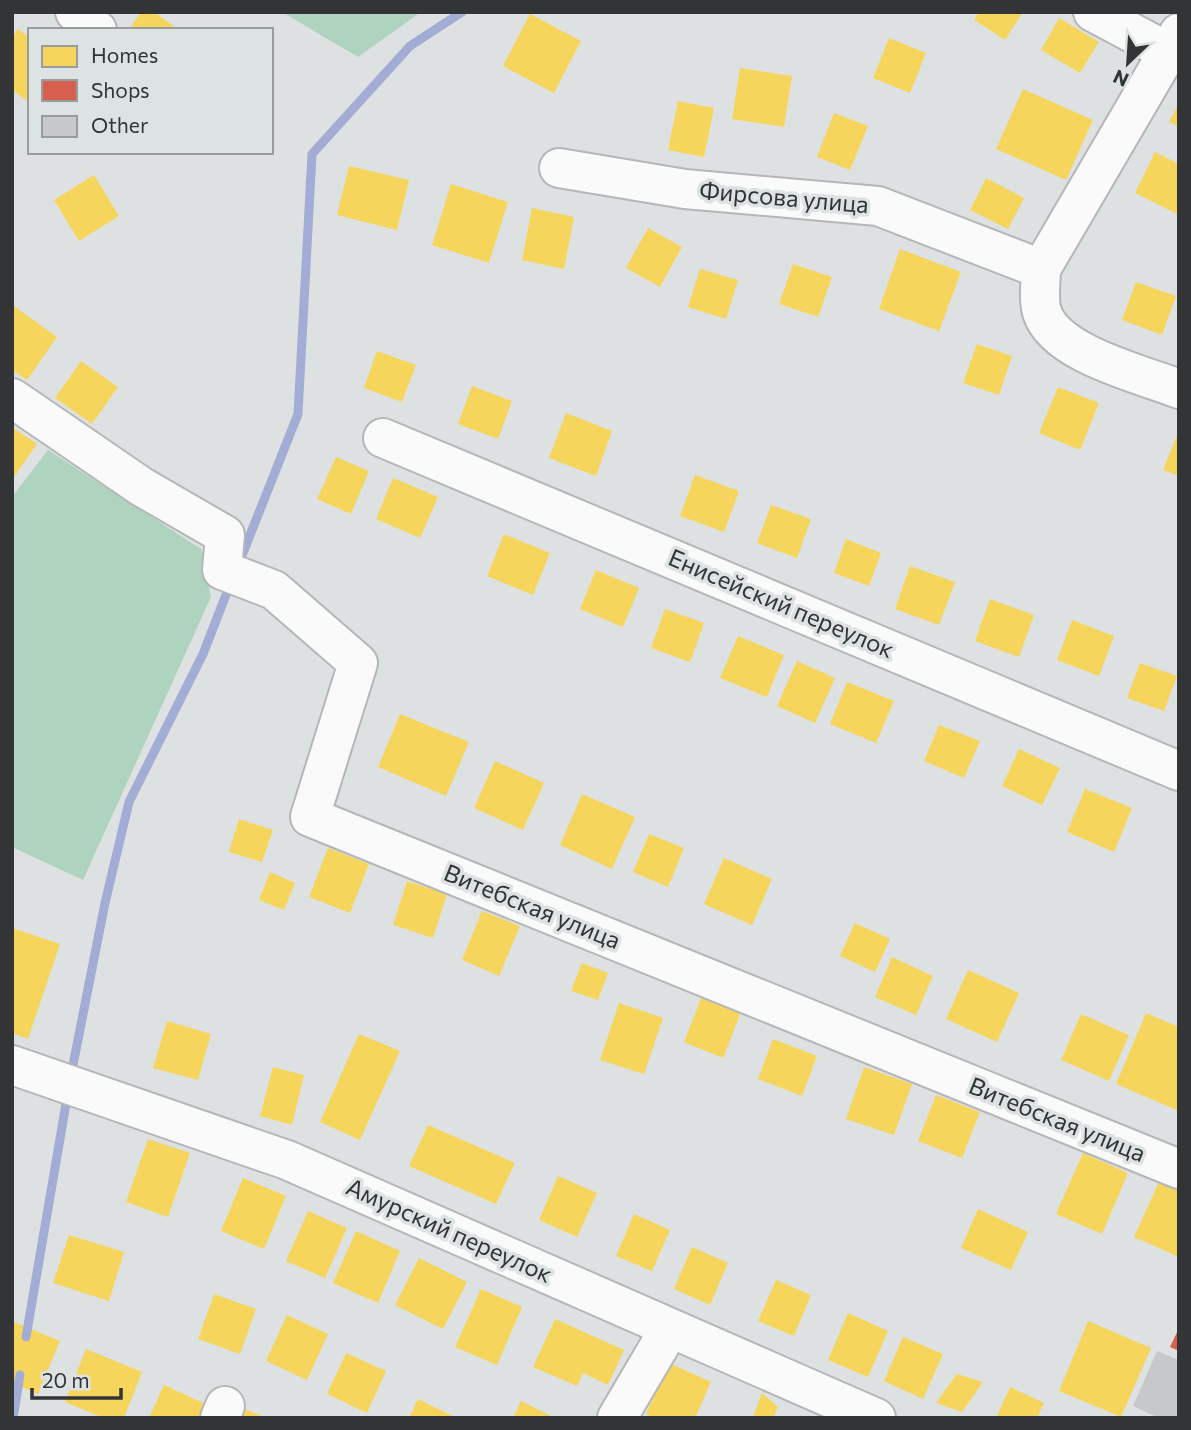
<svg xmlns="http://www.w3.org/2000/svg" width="1191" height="1430" viewBox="0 0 1191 1430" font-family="Commissioner,sans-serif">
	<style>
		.green { fill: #aed3bf }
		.homes { fill: #f6d55c }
		.shops { fill: #d6604d }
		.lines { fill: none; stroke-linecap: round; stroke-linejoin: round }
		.stream { stroke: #a2acd5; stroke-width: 9 }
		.building { fill: #c6c8c9 }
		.minor-casing { stroke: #b4b6b7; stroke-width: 42 }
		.minor { stroke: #fafafb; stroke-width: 38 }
		.labels { text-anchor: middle; stroke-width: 7; stroke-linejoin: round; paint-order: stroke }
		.street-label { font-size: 24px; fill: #323435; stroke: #dde2e3 }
	</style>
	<rect width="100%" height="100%" fill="#dee1e2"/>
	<path class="green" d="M282,12H421L358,57Z
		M48,450L201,549L211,597L83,880L12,847V497Z"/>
	<path class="homes" d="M141,12H154L179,30H129Z
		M979,12H1023L1005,40L974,20Z
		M530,14L581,41L554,93L503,66Z
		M1059,18L1099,42L1080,73L1041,50Z
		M18,29L30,38V103L12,90V37Z
		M889,38L926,53L910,93L873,78Z
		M740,68L792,76L784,127L732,119Z
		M1023,89L1093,120L1066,180L996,149Z
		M678,101L714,108L704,157L668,150Z
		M1179,103V127L1169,122Z
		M834,113L868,126L850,170L817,157Z
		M1155,152L1179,164V215L1135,193Z
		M349,166L409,180L397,230L337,215Z
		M94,175L119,216L79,241L54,200Z
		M986,178L1024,198L1008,229L970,210Z
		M451,184L508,202L489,263L432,245Z
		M532,208L574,217L564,269L522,260Z
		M648,228L682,247L660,287L626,268Z
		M900,249L961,272L939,331L879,309Z
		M793,264L832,277L818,317L779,304Z
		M700,269L738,280L726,319L688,307Z
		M1136,282L1176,296L1162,335L1122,320Z
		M14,306L57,337L27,380L12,370Z
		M977,344L1012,356L999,395L963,383Z
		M377,351L416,365L402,402L364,388Z
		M81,361L118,387L92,424L55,398Z
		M472,386L512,401L498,439L458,424Z
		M1058,387L1099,403L1080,450L1039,433Z
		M566,413L612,431L596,476L549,458Z
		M12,427L37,444L12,480Z
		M1179,430V476L1163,470Z
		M336,457L369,471L351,514L317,499Z
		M695,475L739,491L724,532L680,516Z
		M393,478L438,497L420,538L376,519Z
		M771,505L811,519L797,558L757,543Z
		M504,534L550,553L533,595L487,576Z
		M846,539L881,553L869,586L834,573Z
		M910,566L955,582L939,625L895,609Z
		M596,570L639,588L623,627L580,609Z
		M990,599L1034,615L1019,657L975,641Z
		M665,609L704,623L690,662L651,648Z
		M1072,620L1114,636L1099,676L1057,660Z
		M738,636L784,655L767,697L720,678Z
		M797,661L835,678L815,723L777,706Z
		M1140,663L1177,676L1164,711L1127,698Z
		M847,682L894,701L876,743L830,724Z
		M400,714L469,742L446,796L378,767Z
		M939,725L980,741L964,778L924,761Z
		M1019,749L1060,768L1042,805L1002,786Z
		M495,761L544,783L523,830L474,808Z
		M1085,789L1132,808L1114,852L1067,832Z
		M582,794L635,817L612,869L560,845Z
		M239,819L273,830L262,862L229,852Z
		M649,834L684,848L668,887L633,872Z
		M328,848L369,864L350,913L309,897Z
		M724,858L772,879L752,925L704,904Z
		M270,872L295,883L284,910L259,900Z
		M407,881L447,894L433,938L393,925Z
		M482,911L520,926L499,976L462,960Z
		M855,923L890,939L875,972L840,956Z
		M12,928L60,944L28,1039L12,1033Z
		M892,957L933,976L916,1015L875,997Z
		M582,963L608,973L598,1000L571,991Z
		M968,970L1019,993L997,1042L946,1019Z
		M702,996L741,1012L723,1058L684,1042Z
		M619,1003L663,1018L644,1074L600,1060Z
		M1146,1013L1179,1027V1111L1116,1084Z
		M1081,1014L1129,1035L1109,1081L1061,1060Z
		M167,1021L211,1034L198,1080L153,1068Z
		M359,1034L400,1051L360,1140L320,1122Z
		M773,1039L817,1056L802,1096L758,1079Z
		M273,1067L304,1075L292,1125L260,1116Z
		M864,1067L912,1084L894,1135L846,1119Z
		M936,1095L980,1112L962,1158L918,1141Z
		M428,1125L515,1163L496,1204L409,1166Z
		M148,1139L190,1153L168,1217L126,1202Z
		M1083,1153L1128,1173L1102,1234L1056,1214Z
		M558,1176L597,1193L577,1237L539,1220Z
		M243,1178L286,1196L264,1249L221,1231Z
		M1159,1182L1179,1191V1257L1134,1237Z
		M978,1209L1028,1232L1011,1270L961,1248Z
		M308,1211L347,1228L325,1278L286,1261Z
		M634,1214L670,1230L652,1271L616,1256Z
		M356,1231L400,1251L378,1303L333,1283Z
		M69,1235L124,1252L109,1301L53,1283Z
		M692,1247L728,1263L710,1305L674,1289Z
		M419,1258L467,1282L443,1329L395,1305Z
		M776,1280L811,1295L794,1336L758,1321Z
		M481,1289L522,1307L497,1365L455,1347Z
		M214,1294L256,1309L240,1354L198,1339Z
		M848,1313L888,1331L868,1377L828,1360Z
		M287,1315L328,1334L307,1380L266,1361Z
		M555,1319L624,1350L608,1385L583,1373L577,1386L533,1367Z
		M1088,1321L1151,1348L1121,1417L1059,1391Z
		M14,1322L60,1341L38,1394L12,1383Z
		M903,1337L943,1354L923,1399L884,1381Z
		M86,1349L142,1372L124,1418H104L65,1402Z
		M346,1353L386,1371L367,1413L327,1394Z
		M669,1363L711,1382L695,1418H655L646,1414Z
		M957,1374L983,1382L962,1412L936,1403Z
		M164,1385L210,1406L205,1418H149Z
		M1010,1387L1044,1403L1037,1418H996Z
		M762,1393L778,1407L773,1418L753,1417Z
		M418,1399L457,1418H409Z
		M521,1401L555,1418H513Z
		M243,1408L266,1418H239Z"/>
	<path class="shops" d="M1179,1328V1351L1170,1347Z"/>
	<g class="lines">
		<path class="stream" d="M239,563L298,414L312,154L410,46L462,12
			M71,1075L105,903L129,802L203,654L231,582
			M26,1337L68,1092
			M13,1418L20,1375"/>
	</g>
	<path class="building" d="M1157,1351L1179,1360V1418H1159L1133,1406Z"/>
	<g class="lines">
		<defs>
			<path id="minor" d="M75,12L97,30
				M1093,12L1168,52
				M1179,33L1041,269C1041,281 1038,300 1042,312C1055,354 1141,374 1179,389
				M559,168L685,189L878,206L1041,269
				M12,398L142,487L225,535L222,570L274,590L358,663L310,817L1179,1169
				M383,438L1179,771
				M12,1065L287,1160L876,1418
				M220,1418L225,1406
				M617,1418L670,1328"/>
		</defs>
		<use href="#minor" class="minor-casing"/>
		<use href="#minor" class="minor"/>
	</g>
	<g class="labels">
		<g class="street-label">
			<text transform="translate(784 198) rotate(5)" y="8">Фирсова улица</text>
			<text transform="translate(781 604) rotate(23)" y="8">Енисейский переулок</text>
			<text transform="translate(532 907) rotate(22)" y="8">Витебская улица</text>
			<text transform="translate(1057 1120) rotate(22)" y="8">Витебская улица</text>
			<text transform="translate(449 1231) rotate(24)" y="8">Амурский переулок</text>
		</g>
	</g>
	<rect width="1191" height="1430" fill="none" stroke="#323435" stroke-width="28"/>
	<rect x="28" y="28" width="245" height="126" fill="#dde2e3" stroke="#999c9d" stroke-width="2"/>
	<rect x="42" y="46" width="35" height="21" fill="#f6d55c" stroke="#999c9d" stroke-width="2"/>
	<text x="91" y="63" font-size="21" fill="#323435">Homes</text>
	<rect x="42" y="80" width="35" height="21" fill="#d6604d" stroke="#999c9d" stroke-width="2"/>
	<text x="91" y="98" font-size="21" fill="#323435">Shops</text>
	<rect x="42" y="116" width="35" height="21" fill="#c6c8c9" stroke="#999c9d" stroke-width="2"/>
	<text x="91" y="133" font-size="21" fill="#323435">Other</text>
	<g transform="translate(1128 63) rotate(205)" stroke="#dde2e3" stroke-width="5" paint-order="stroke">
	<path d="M0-5L12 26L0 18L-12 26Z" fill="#323435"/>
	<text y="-10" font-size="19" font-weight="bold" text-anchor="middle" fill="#323435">N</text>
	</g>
	<path d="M32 1388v10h89v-10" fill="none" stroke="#323435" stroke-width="3.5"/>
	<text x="42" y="1388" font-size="21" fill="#323435" stroke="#dde2e3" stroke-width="5" paint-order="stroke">20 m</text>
</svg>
